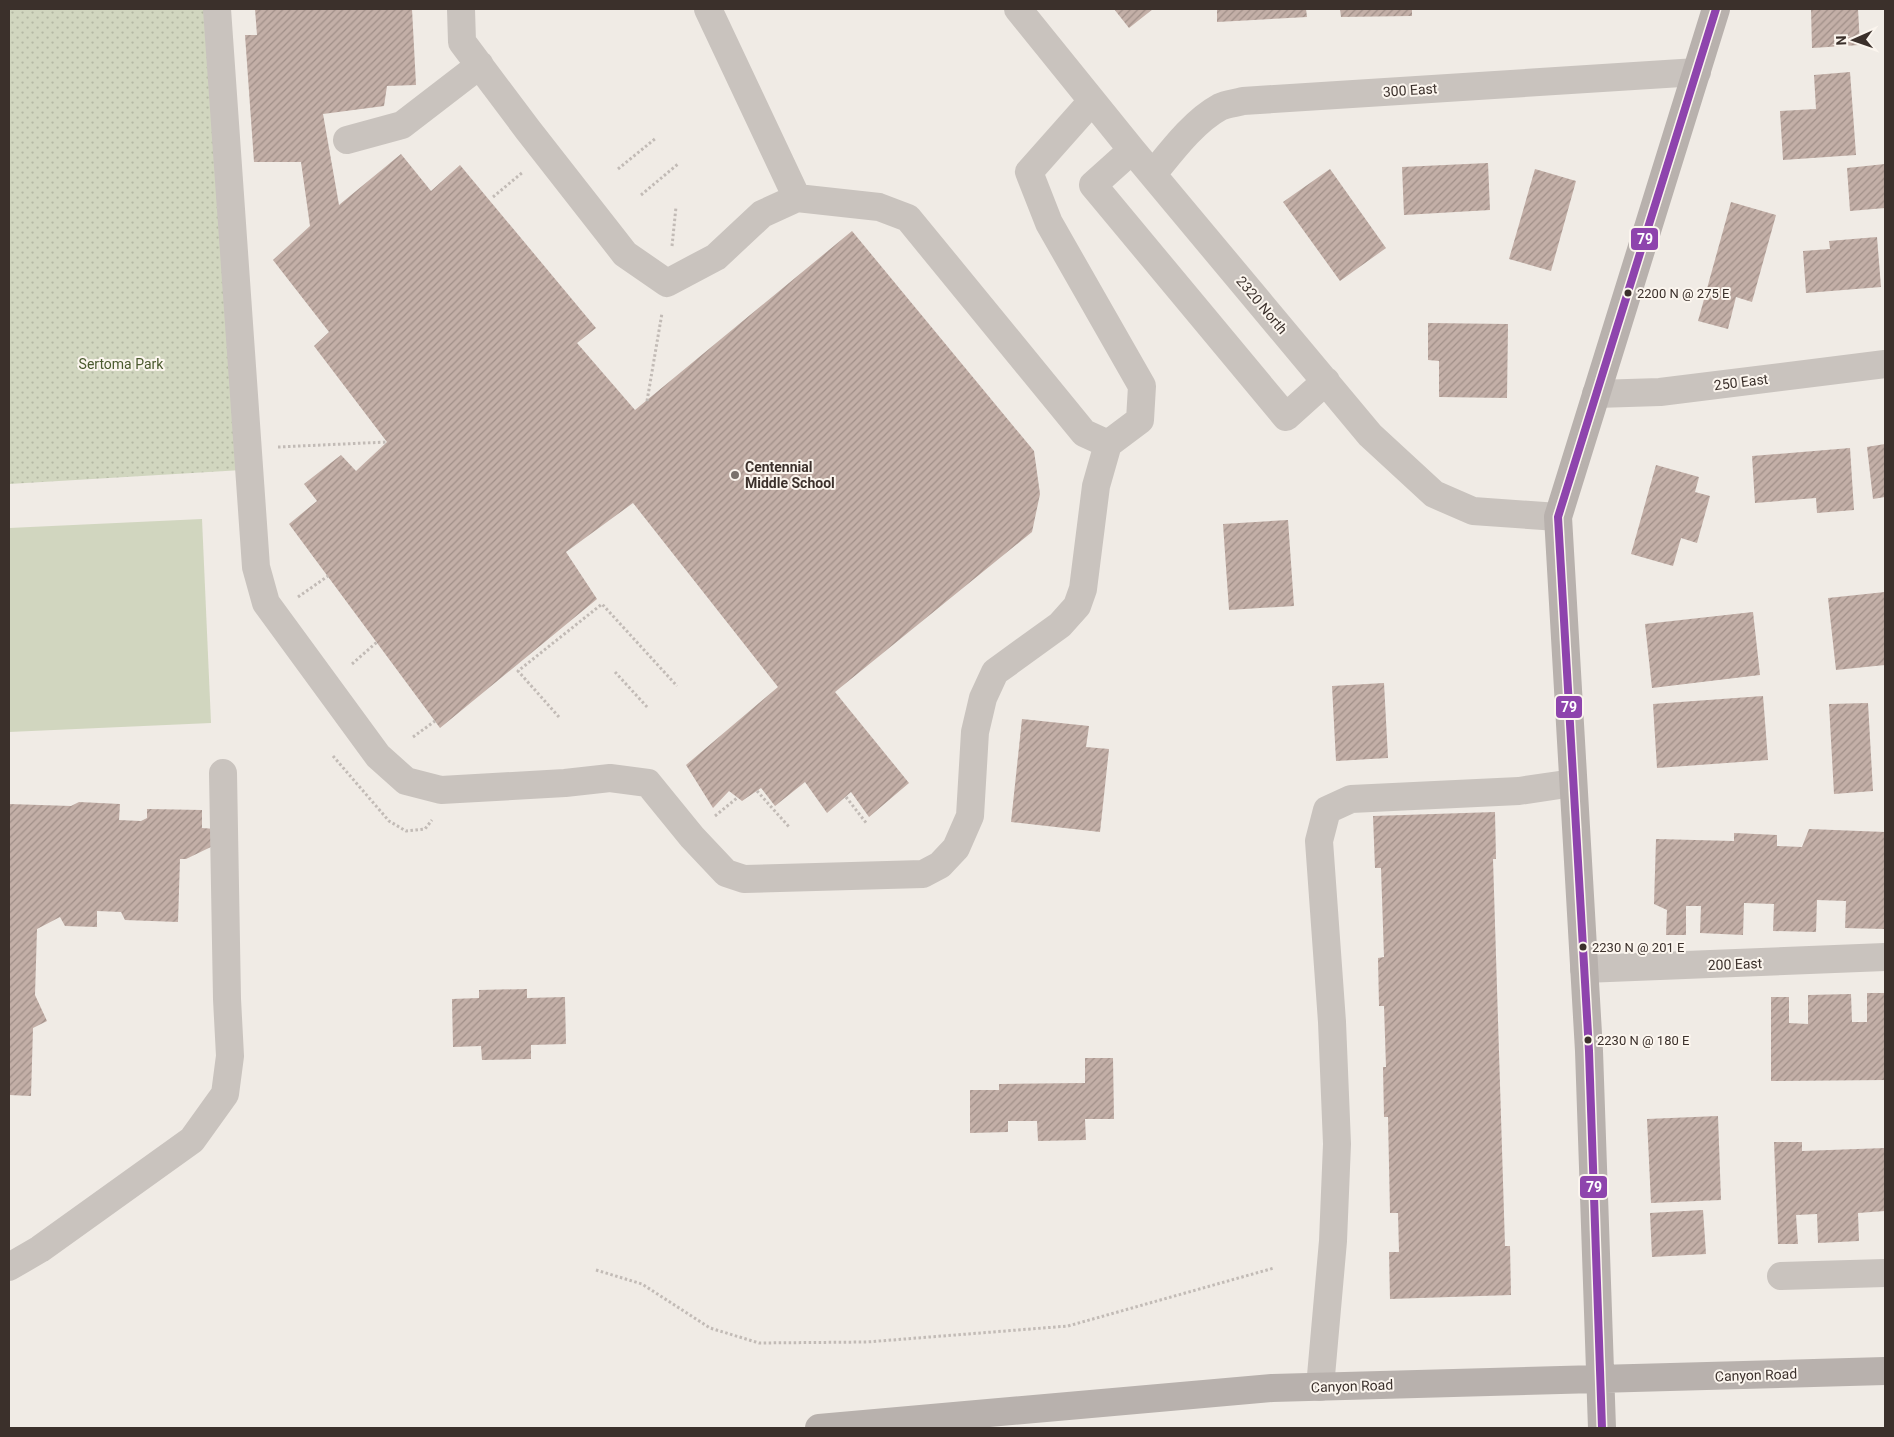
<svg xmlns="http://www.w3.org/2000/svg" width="1894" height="1437" viewBox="0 0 1894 1437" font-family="Roboto,sans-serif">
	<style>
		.grass { fill: #d1d6bf }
		.park { fill: url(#park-dots) }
		.building { fill: url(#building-hatch) }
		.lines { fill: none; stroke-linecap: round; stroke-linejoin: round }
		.path { stroke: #c2bbb6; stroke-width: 3; stroke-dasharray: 2.5 2.5; stroke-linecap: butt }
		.minor { stroke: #c9c3be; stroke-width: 28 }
		.major { stroke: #b8b1ad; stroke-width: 28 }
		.bus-1-casing { stroke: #fbf5ee; stroke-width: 11 }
		.bus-1 { stroke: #8e44ad; stroke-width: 8 }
		.bus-dot { fill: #3b302b; stroke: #fbf5ee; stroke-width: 2 }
		.poi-dot { fill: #7a716c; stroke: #fbf5ee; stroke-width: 2 }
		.labels { text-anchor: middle; stroke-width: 4; stroke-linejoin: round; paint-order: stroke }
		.bus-label { font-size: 13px; fill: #3b302b; stroke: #fbf5ee; text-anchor: start }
		.street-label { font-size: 14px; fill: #3b302b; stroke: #fbf5ee }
		.park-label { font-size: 14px; fill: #4a5a2e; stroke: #fbf5ee }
		.poi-label { font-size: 14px; font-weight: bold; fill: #3b302b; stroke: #fbf5ee; text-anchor: start }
		.line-badge { stroke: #fbf5ee; stroke-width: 2 }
		.badge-label { font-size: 14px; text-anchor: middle; font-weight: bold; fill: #fff }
	</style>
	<defs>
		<pattern id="park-dots" width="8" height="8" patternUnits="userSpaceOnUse" patternTransform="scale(1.25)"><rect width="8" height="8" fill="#d1d6bf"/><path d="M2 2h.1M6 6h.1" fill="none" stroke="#b4b8a4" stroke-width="1.8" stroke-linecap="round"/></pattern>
		<pattern id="building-hatch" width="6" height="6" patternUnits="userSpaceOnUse" patternTransform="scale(1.25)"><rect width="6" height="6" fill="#c3afa7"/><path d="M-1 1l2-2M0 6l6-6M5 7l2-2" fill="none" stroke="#a08f88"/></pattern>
	</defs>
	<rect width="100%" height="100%" fill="#f0ebe5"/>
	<path class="grass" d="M202,519L211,723L9,732V528Z"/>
	<path class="park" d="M9,9H208L242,470L9,484Z"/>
	<path class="building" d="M255,9H412L416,85L387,86L384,106L323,114L339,205L401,154L431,191L460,165L596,328L577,343L635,410L852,231L1034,451L1040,494L1032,532L835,692L909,783L869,817L851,792L827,813L805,782L775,806L761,788L742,801L729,791L713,808L686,765L778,687L633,503L566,552L597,599L440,728L289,524L317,501L304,484L341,455L356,471L387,442L314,346L329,332L273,260L310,226L301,162H254L245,35H257Z
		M1114,9H1153L1129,28Z
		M1217,9H1306L1307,17L1217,22Z
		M1340,9H1412V16L1341,17Z
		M1811,9H1858L1860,45L1812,48Z
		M1850,72L1856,155L1783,160L1780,111L1816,109L1814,75Z
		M1488,163L1490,210L1404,215L1402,167Z
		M1885,164V208L1850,211L1847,168Z
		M1330,169L1386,248L1340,281L1283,202Z
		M1535,169L1576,181L1551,271L1509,259Z
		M1731,202L1776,215L1752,302L1736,297L1728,329L1698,321Z
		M1877,237L1881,287L1806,293L1803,251L1830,249L1829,241Z
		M1428,323L1508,324L1507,398L1439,397V361L1428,360Z
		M1885,444V497L1873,499L1867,447Z
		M1850,448L1854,510L1817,513L1816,498L1755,503L1752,456Z
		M1656,465L1699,477L1695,492L1710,496L1697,543L1681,538L1673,566L1631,554Z
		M1288,520L1294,606L1229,610L1223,524Z
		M1885,592V665L1836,670L1828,598Z
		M1753,612L1760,675L1652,688L1645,624Z
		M1384,683L1388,758L1336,761L1332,686Z
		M1763,696L1768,760L1657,768L1653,704Z
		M1868,703L1873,791L1834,794L1829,704Z
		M1022,719L1089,726L1086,747L1109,749L1100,832L1011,822Z
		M79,802L120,804L119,820L141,821L147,818V809L202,810V828L215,829V845L186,859H180L178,922L125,920L121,912L97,911V927L65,926L60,917L37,929L35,995L47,1021L33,1028L31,1096L9,1095V804L71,806Z
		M1495,812L1496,859H1493L1505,1246H1510L1511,1295L1390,1299L1389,1252H1399L1398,1213H1390L1388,1117H1384L1383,1067H1386L1384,1006H1379L1378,958L1384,957L1381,868H1375L1373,816Z
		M1809,829L1885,832V929L1845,928L1846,901L1817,900L1816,932L1773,931L1774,904L1744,903L1743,935L1700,933L1701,906H1686V935H1666L1667,910L1654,904L1656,839L1734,841V833L1777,835V846L1802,847Z
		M527,989V998L565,997L566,1044L531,1045V1059L482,1060L481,1046L453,1047L452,999L479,998V990Z
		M1867,993H1885V1080L1771,1081V997H1789V1023L1808,1024V995L1851,994L1852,1022H1867Z
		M1085,1058H1113L1114,1119H1085L1086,1140L1038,1141L1037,1121H1008V1132L970,1133V1090H999V1084L1085,1083Z
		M1718,1116L1721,1200L1651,1203L1647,1119Z
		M1774,1142H1802V1151L1885,1148V1211L1858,1213L1859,1241L1818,1243L1817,1214L1796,1215L1798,1244H1778Z
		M1703,1210L1706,1254L1652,1257L1650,1213Z"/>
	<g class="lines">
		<path class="path" d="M618,169L656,138
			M641,195L678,164
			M493,197L523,172
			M672,246L676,207
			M647,401L662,313
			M278,447L387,442
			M298,597L328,576
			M352,664L377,642
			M615,672L648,708
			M559,717L518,671L602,604L677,686
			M413,737L435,721
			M333,756L389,821L406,831L425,829L432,820
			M757,791L790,828
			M846,797L867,824
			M715,816L737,798
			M596,1270L642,1284L710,1328L759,1343L867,1342L1068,1326L1274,1268"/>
		<path class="minor" d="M217,9L256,567L266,603L378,756L406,781L441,790L565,783L610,778L648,783L692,837L726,873L744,879L923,874L940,865L956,848L970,816L975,732L983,698L995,672L1060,625L1077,606L1083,589L1096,486L1108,444
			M461,9L462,42L528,130L625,254L667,283L716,257L762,214L797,198L879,207L908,218L1084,433L1108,444L1140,420L1142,386L1049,223L1029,172L1092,101
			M708,9L797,198
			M1018,9L1132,150L1370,435L1434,494L1473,511L1558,517
			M347,140L402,125L480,65
			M1132,150L1093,185L1286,417L1326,381
			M1153,174C1171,152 1194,121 1220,107C1226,104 1236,103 1243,101L1697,72
			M1596,394L1660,392L1885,364
			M1584,969L1885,957
			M9,1267L40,1249L192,1140L225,1094L230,1056L227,999L223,773
			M1781,1276L1885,1273
			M1320,1387L1333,1241L1337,1144L1332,1022L1319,841L1327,810L1351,799L1519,791L1573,783"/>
		<path class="major" d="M819,1428L1272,1388L1885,1371
			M1602,1428L1589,1051L1558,517L1716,9"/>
		<defs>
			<path id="bus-1" d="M1602,1428L1589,1051L1558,517L1716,9"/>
		</defs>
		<use href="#bus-1" class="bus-1-casing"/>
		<use href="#bus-1" class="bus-1"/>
	</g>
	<g class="bus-dot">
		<circle cx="1628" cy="293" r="4.5"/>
		<circle cx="1583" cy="947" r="4.5"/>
		<circle cx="1588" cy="1040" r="4.5"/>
	</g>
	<circle class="poi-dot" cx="735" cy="475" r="5"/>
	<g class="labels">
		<g class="bus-label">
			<text x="1637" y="298">2200 N @ 275 E</text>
			<text x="1592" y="952">2230 N @ 201 E</text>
			<text x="1597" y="1045">2230 N @ 180 E</text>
		</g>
		<g class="street-label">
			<text transform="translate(1410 90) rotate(-4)" y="5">300 East</text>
			<text transform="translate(1262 305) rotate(50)" y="5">2320 North</text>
			<text transform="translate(1741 382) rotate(-7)" y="5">250 East</text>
			<text transform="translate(1735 964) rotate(-2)" y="5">200 East</text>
			<text transform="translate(1756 1375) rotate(-2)" y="5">Canyon Road</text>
			<text transform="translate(1352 1386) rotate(-2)" y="5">Canyon Road</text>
		</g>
		<g class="park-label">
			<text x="121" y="369">Sertoma Park</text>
		</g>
		<g class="poi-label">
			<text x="745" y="472">Centennial<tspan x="745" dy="16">Middle School</tspan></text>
		</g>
	</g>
	<g class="line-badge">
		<rect x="1630" y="227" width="29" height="24" rx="5" fill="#8e44ad"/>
		<rect x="1555" y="695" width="28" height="24" rx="5" fill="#8e44ad"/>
		<rect x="1579" y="1175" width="29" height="24" rx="5" fill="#8e44ad"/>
	</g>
	<g class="badge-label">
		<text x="1645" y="244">79</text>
		<text x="1569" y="712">79</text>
		<text x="1594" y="1192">79</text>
	</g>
	<rect width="1894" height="1437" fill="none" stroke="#3b302b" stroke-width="20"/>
	<g transform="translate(1854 40) rotate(268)" stroke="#fbf5ee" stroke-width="4" paint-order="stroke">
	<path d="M0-4L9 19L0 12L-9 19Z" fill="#3b302b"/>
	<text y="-8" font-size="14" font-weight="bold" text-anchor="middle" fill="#3b302b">N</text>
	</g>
</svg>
